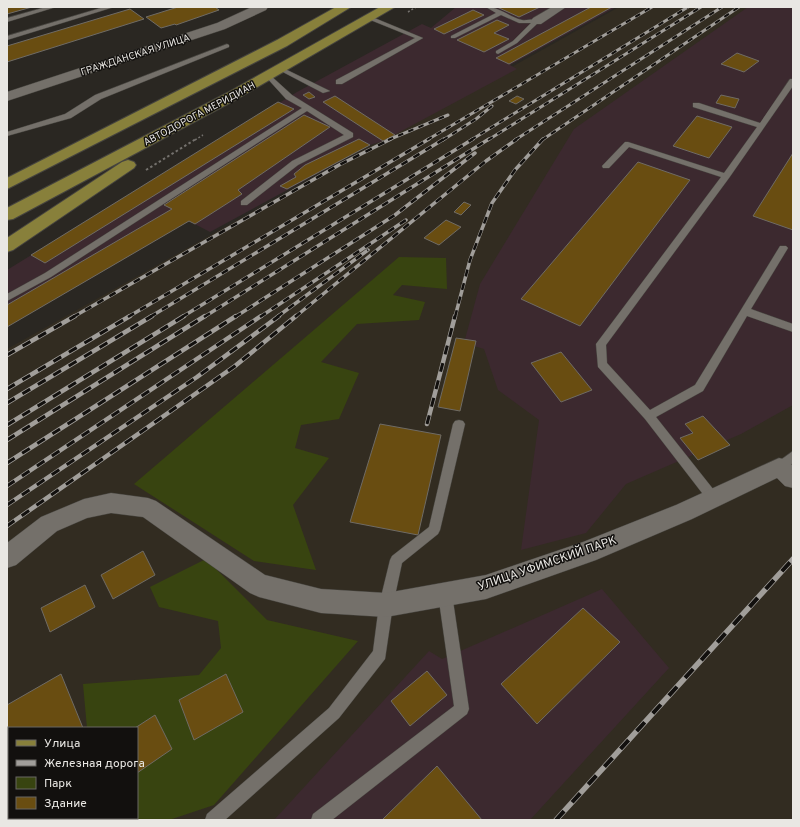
<svg xmlns="http://www.w3.org/2000/svg" width="800" height="827" viewBox="0 0 800 827" font-family="Overpass,sans-serif">
	<style>
		.built { fill: #322c21; fill-rule: evenodd }
		.industrial { fill: #3c292f }
		.green { fill: #384410 }
		.building { fill: #694d11; stroke: #6f6b65 }
		.lines { fill: none; stroke-linecap: round; stroke-linejoin: round }
		.service-casing { stroke: #46443f; stroke-width: 1 }
		.minor-casing { stroke: #46443f; stroke-width: 1 }
		.primary-casing { stroke: #46443f; stroke-width: 2 }
		.path-far1 { stroke: #74716d; stroke-width: 1.5; stroke-dasharray: 2 2; stroke-linecap: butt }
		.path { stroke: #74716d; stroke-width: 2; stroke-dasharray: 2.5 2.5; stroke-linecap: butt }
		.service { fill: #74706a; fill-rule: evenodd }
		.minor { fill: #74706a; fill-rule: evenodd }
		.primary { fill: #88803b; fill-rule: evenodd }
		.rail-far3-casing { stroke: #a19e9a; stroke-width: 3 }
		.rail-far2-casing { stroke: #a19e9a; stroke-width: 3.5 }
		.rail-far1-casing { stroke: #a19e9a; stroke-width: 4.5 }
		.rail-casing { stroke: #a19e9a; stroke-width: 5.5 }
		.rail-far3 { stroke: #12100e; stroke-width: 2; stroke-dasharray: 5.5; stroke-linecap: butt }
		.rail-far2 { stroke: #12100e; stroke-width: 2.5; stroke-dasharray: 7; stroke-linecap: butt }
		.rail-far1 { stroke: #12100e; stroke-width: 3; stroke-dasharray: 9; stroke-linecap: butt }
		.rail { stroke: #12100e; stroke-width: 4; stroke-dasharray: 12; stroke-linecap: butt }
		.labels { text-anchor: middle; stroke-width: 3; stroke-linejoin: round; paint-order: stroke }
		.far-street-label { font-size: 10px; fill: #e9e7e3; stroke: #12100e }
		.street-label { font-size: 12px; fill: #e9e7e3; stroke: #12100e }
	</style>
	<rect width="100%" height="100%" fill="#2a2722"/>
	<path class="built" d="M619,7H793V820H7V349ZM9,728H137V818H9Z"/>
	<path class="industrial" d="M456,7H616L510,65L517,69L383,141L370,145L210,232L189,221L7,327V270L297,92L422,24L431,28Z
		M748,7H793V405L741,434L626,484L586,533L521,550L539,420L498,390L484,349L464,343L480,284L574,129Z
		M602,589L669,668L530,820H274L429,651L442,659Z"/>
	<path class="green" d="M399,257L446,258L447,289L402,285L393,295L425,302L419,320L357,324L321,362L359,373L339,419L301,425L295,448L329,458L293,505L316,570L254,561L134,484Z
		M206,559L267,620L358,641L214,805L169,820H7V810L9,809V818H137V728H87L83,684L199,675L221,648L218,621L159,607L150,587Z"/>
	<path class="building" d="M7,7H32L7,14Z
		M178,7H215L219,10L176,25L175,24L161,28L146,17Z
		M497,7H540L519,17Z
		M591,7H612L509,64L496,58Z
		M130,9L144,19L7,62V46Z
		M473,10L484,15L444,34L434,29Z
		M497,20L509,25L494,33L509,39L484,52L457,40Z
		M737,53L759,61L744,72L721,64Z
		M309,92L315,97L309,99L303,95Z
		M721,95L739,99L735,108L716,103Z
		M335,96L395,135L383,141L323,102Z
		M517,96L524,99L516,104L509,101Z
		M278,102L294,109L45,263L31,255Z
		M304,115L330,127L238,190L242,194L195,224L189,221L7,327V305L172,209L164,205Z
		M697,116L732,127L709,158L673,146Z
		M359,139L370,145L287,189L280,186L296,177L294,174L305,165Z
		M793,153V230L753,216Z
		M638,162L690,180L580,326L521,299Z
		M464,202L471,205L461,215L454,212Z
		M446,220L461,227L439,245L424,238Z
		M456,338L476,341L460,411L438,407Z
		M561,352L592,390L561,402L531,363Z
		M703,416L730,445L698,460L680,438L693,433L685,424Z
		M380,424L441,435L418,535L350,522Z
		M143,551L155,575L113,599L101,575Z
		M85,585L95,607L50,632L41,608Z
		M583,608L620,642L537,724L501,684Z
		M427,671L447,695L410,726L391,701Z
		M61,674L83,728H9V798L7,799V705Z
		M226,674L243,712L194,740L179,700Z
		M155,715L172,749L137,773V728H135Z
		M437,766L482,820H382Z"/>
	<g class="lines">
		<defs>
			<path id="service" d="M46,7H56L7,22V18Z
				M104,7H114L7,40V36Z
				M486,7C500,7 509,17 522,20C528,21 535,17 540,21L517,43L498,54L496,53V51L513,41L531,23H519L501,15L455,38H451V36L496,13Z
				M368,17H372L423,38L342,84H336V80L415,38L368,19Z
				M227,44L229,45V47L101,99L71,118L7,136V132L65,114L95,95Z
				M279,68H283L330,91L323,93L279,70Z
				M266,75H270L292,95L353,133V137L298,165L247,205H241V201L292,161L344,135L307,111L51,277L7,301V294L45,273L302,108L286,99L266,77Z
				M790,79H793V86L729,178L606,345L607,363L650,410L695,385L780,246H786L788,248L751,309L793,324V332L747,316L703,391L656,417L717,494L719,498L717,502L713,503L709,502L645,419L598,367L596,344L721,177L629,147L609,168H603L602,166L625,142H628L724,173L757,127L693,107V103H699L760,123Z
				M459,420L463,421L465,424L440,530L438,534L402,563L393,605L385,659L339,718L225,820H205L207,814L329,708L373,651L379,605L390,560L392,556L429,527L453,424L455,421Z
				M793,451V463C787,467 783,473 775,470L773,467L775,464Z
				M445,588L450,590L452,594L469,709L467,714L332,820H311L313,814L454,706L438,594L440,590Z"/>
			<path id="minor" d="M252,7H268L266,10L225,29L7,101V92L217,23Z
				M552,7H566L541,24H533L531,21L533,18Z
				M779,458L787,460L793,466V488L785,486L777,478L692,519L596,560L486,599L386,617L321,613L259,597L250,593L143,517L111,513L87,518L57,531L16,565L7,568V543L41,517L84,499L111,493L148,498L156,501L265,575L321,589L386,593L486,575L583,542L676,505Z"/>
			<path id="primary" d="M336,7H351L287,46L7,189V178L277,40Z
				M380,7H395L237,99L13,219L7,220V208L227,93Z
				M128,160L134,162L136,165L134,168L13,250L7,252V238L122,162Z"/>
		</defs>
		<use href="#service" class="service-casing"/>
		<use href="#minor" class="minor-casing"/>
		<use href="#primary" class="primary-casing"/>
		<path class="path-far1" d="M408,12L416,7
			M195,140L203,135"/>
		<path class="path" d="M146,170L196,139"/>
		<use href="#service" class="service"/>
		<use href="#minor" class="minor"/>
		<use href="#primary" class="primary"/>
		<defs>
			<path id="rail-far3" d="M388,140L448,115
				M427,140L652,7
				M443,140L476,119L492,106
				M471,140L688,7
				M488,140L701,7
				M515,140L722,7
				M542,140L739,7"/>
			<path id="rail-far2" d="M73,317L339,165L391,139
				M128,317L429,139
				M150,317L444,139
				M182,317L473,139
				M204,317L489,139
				M235,317L395,215L475,153
				M260,317L406,220
				M277,317L368,250
				M295,317L486,161L517,139
				M455,317L470,260L492,203L515,170L543,139"/>
			<path id="rail-far1" d="M7,355L75,316
				M7,389L130,316
				M7,403L152,316
				M427,424L455,316
				M7,425L184,316
				M7,440L205,316
				M7,463L236,316
				M7,486L261,316
				M7,505L197,377L279,316
				M7,526L235,366L296,316"/>
			<path id="rail" d="M556,820L793,559"/>
		</defs>
		<use href="#rail-far3" class="rail-far3-casing"/>
		<use href="#rail-far2" class="rail-far2-casing"/>
		<use href="#rail-far1" class="rail-far1-casing"/>
		<use href="#rail" class="rail-casing"/>
		<use href="#rail-far3" class="rail-far3"/>
		<use href="#rail-far2" class="rail-far2"/>
		<use href="#rail-far1" class="rail-far1"/>
		<use href="#rail" class="rail"/>
	</g>
	<g class="labels">
		<g class="far-street-label">
			<text transform="translate(135 54) rotate(-18)" y="4">ГРАЖДАНСКАЯ УЛИЦА</text>
			<text transform="translate(199 113) rotate(-28)" y="4">АВТОДОРОГА МЕРИДИАН</text>
		</g>
		<g class="street-label">
			<text transform="translate(547 563) rotate(-19)" y="4">УЛИЦА УФИМСКИЙ ПАРК</text>
		</g>
	</g>
	<rect width="800" height="827" fill="none" stroke="#e9e7e3" stroke-width="16"/>
	<rect x="8" y="727" width="130" height="92" fill="#12100e" stroke="#686663"/>
	<rect x="16" y="740" width="20" height="6" fill="#88803b" stroke="#686663"/>
	<text x="44" y="747" font-size="12" fill="#e9e7e3">Улица</text>
	<rect x="16" y="760" width="20" height="6" fill="#a19e9a" stroke="#686663"/>
	<text x="44" y="767" font-size="12" fill="#e9e7e3">Железная дорога</text>
	<rect x="16" y="777" width="20" height="12" fill="#384410" stroke="#686663"/>
	<text x="44" y="787" font-size="12" fill="#e9e7e3">Парк</text>
	<rect x="16" y="797" width="20" height="12" fill="#694d11" stroke="#686663"/>
	<text x="44" y="807" font-size="12" fill="#e9e7e3">Здание</text>
</svg>
